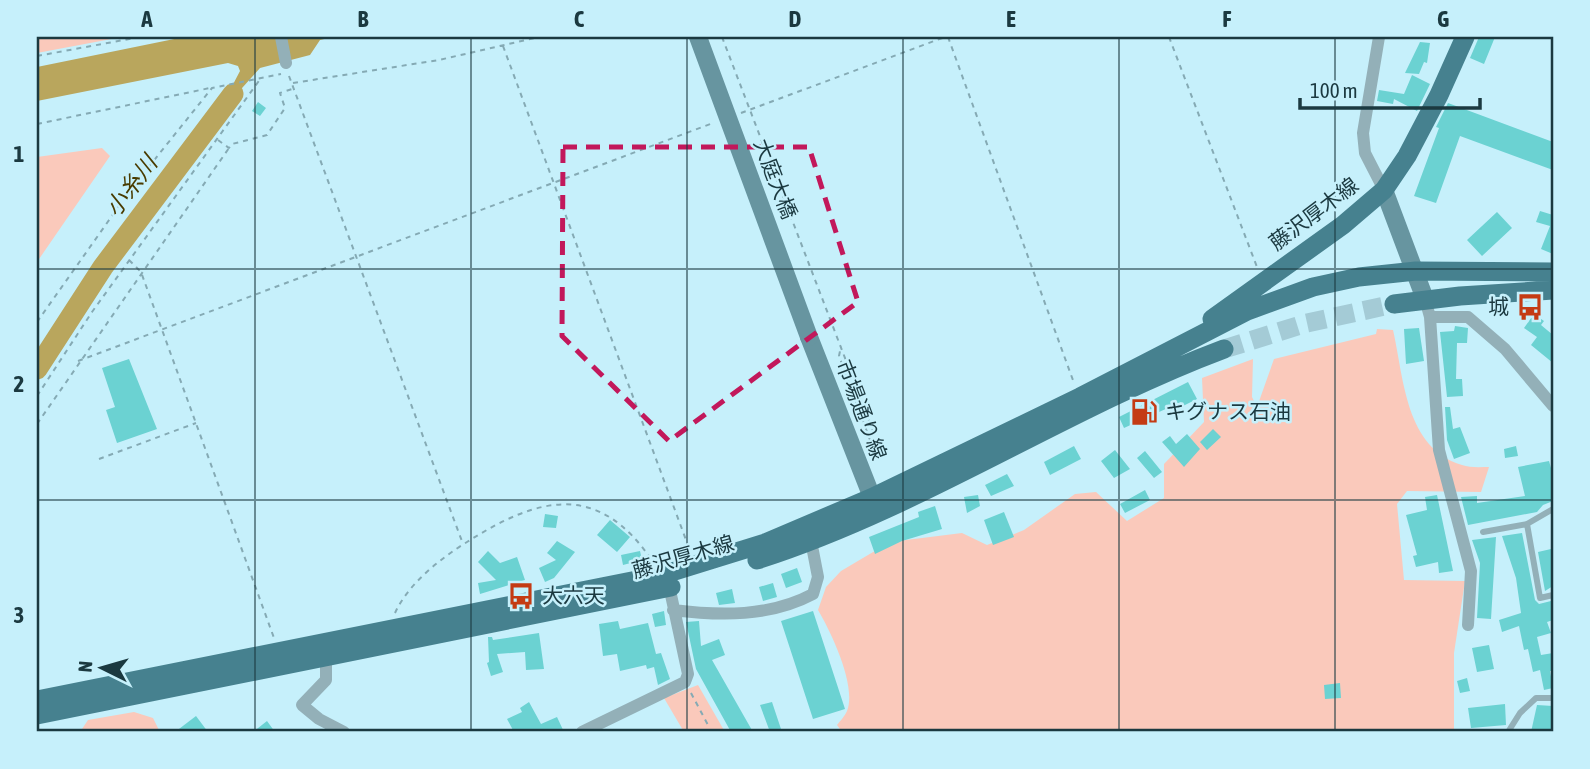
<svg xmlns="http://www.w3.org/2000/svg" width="1590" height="769" viewBox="0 0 1590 769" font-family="'Asap Condensed','Noto Sans JP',sans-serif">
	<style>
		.green { fill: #fac9bb }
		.water { fill: #b9a65d }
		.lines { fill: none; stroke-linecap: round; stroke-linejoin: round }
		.river { stroke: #b9a65d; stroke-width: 21 }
		.building { fill: #6bd2d2 }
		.primary-tunnel { stroke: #a4cbd6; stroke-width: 19; stroke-dasharray: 19 10; stroke-linecap: butt }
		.path { stroke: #85aab4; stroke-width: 2; stroke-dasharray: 5 5; stroke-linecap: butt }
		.lane { stroke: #93b0b8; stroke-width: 6 }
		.street { stroke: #93b0b8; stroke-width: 12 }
		.secondary { stroke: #6795a0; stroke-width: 18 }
		.primary { stroke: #46818f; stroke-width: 19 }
		.secondary-bridge { stroke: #6795a0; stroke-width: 18 }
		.marked { fill: none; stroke: #c2185b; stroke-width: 5; stroke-dasharray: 14 9; stroke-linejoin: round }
		.grid { fill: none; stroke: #1b3940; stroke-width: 2; stroke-opacity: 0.55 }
		.labels { text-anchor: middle; stroke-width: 5; stroke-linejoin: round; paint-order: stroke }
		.street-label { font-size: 21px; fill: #1b3940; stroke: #c6f0fb }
		.poi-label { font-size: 21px; fill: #1b3940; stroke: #c6f0fb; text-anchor: start }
		.water-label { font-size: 23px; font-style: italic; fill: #493b00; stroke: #c6f0fb }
		.neatline { fill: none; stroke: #1b3940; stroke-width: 2.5 }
		.grid-label { font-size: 23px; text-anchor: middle; font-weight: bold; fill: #1b3940 }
	</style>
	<rect width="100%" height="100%" fill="#c6f0fb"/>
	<path class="green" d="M37,37H122L37,53Z
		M102,148L110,156L37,262V157Z
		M1377,329L1393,330C1404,378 1405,448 1462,465C1470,468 1481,467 1489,467L1481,492L1407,491L1397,504L1404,580L1465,581L1454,653V732H842L837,725C840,721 845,716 847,711C857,686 831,632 818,610L826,587L841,571L890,542L962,533L987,545L1024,530L1075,494L1096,492L1127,521L1164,498V464L1204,422L1202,378L1253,359L1252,397L1257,407L1274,359L1376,334Z
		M698,685L725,732H684L664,698Z
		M134,712L153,718L160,732H80L88,720Z"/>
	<path class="water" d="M184,37H333L320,40L310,55L260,68L216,117L240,71L238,66L228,63L37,101V67Z"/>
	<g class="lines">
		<path class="river" d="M37,369L103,267L233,94"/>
	</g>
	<path class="building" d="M1479,37H1495L1484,64L1470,58Z
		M1420,42L1430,43L1427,63L1424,62L1419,74L1405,73Z
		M1412,75L1430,84L1417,111L1394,99L1393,104L1377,101L1379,90L1404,94Z
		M258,102L266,108L260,116L252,111Z
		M1448,103L1553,142V170L1460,136L1436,203L1414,196L1439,128L1436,127Z
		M1540,211L1553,215V254L1541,249L1550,226L1536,222Z
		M1497,212L1512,228L1482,256L1467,240Z
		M1534,314L1544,321L1541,325L1553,335V363L1531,345L1537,337L1524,328Z
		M1455,326L1468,328L1467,343H1457L1456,379H1462L1463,396L1447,397L1440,332L1454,331Z
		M1419,328L1424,361L1406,364L1404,329Z
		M129,359L157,429L117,443L106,410L115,407L102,368Z
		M1188,382L1197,399L1183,406L1181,402L1124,428L1119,417Z
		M1445,407H1450L1453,429L1460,427L1470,453L1454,459L1447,440Z
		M1213,429L1221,437L1207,450L1200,442Z
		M1187,434L1200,449L1184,467L1162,442L1170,436L1176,444Z
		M1074,446L1081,459L1050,475L1044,462Z
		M1516,446L1518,456L1505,458L1504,449Z
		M1115,450L1130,469L1114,478L1101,461Z
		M1145,451L1162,472L1154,478L1137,458Z
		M1549,461L1553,475L1551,476L1553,501L1543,505L1537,512L1468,525L1461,497L1477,496V503L1525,496L1518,467Z
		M1007,474L1014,486L991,496L985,485Z
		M1145,490L1150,500L1125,513L1120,504Z
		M978,495L980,506L967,513L964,497Z
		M1437,495L1453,571L1439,573L1438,562L1416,567L1413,556L1417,555L1406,515L1427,510L1425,497Z
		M935,506L942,529L902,541L875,554L869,537L919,517L918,512Z
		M1004,512L1014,537L993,545L984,520Z
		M545,514L558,516L556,528L543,527Z
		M610,520L630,537L617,552L597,535Z
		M1522,533L1535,600L1539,604L1551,601L1553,608V620L1547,622L1551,633L1537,637L1541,655L1553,653V671H1550L1553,688L1544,690L1540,670L1533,672L1528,649L1524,650L1519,626L1502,632L1499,620L1521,613L1516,578L1502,536Z
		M1496,537L1491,619L1477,618L1480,563L1472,540Z
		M557,541L575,552L554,578L545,582L539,568L556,560L547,553Z
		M1551,549L1553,586L1545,591L1538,552Z
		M488,551L500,563L517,557L525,580L480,594L478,583L496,580L478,562Z
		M640,551L642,560L623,565L621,555Z
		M797,568L802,582L786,588L781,574Z
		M773,583L777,597L763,601L759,587Z
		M732,589L735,603L719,605L716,593Z
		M664,611L666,625L655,627L652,614Z
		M813,611L845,709L813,719L781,621Z
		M618,621L620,629L648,623L656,654L661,653L670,679L658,685L654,667L647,669L646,665L620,671L617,654L603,656L599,624Z
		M699,621L701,646L719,639L725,655L712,660L753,732H731L696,669L686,622Z
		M539,633L544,669L526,670L525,652L497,654L503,672L491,676L487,663L489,662L488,637H492L493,640Z
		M1489,645L1494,669L1477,672L1472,648Z
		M1467,678L1470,691L1460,693L1457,681Z
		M1340,683L1341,698L1325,699L1324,685Z
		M529,702L541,724L557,717L564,732H514L507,719L522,712L520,708Z
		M772,702L782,732H770L760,705Z
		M1505,704L1506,725L1471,728L1468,708Z
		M1537,705L1553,706L1552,732H1531Z
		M196,716L208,732H175Z
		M267,721L275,732H253Z"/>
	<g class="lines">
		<path class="primary-tunnel" d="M1224,349L1307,323L1394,304"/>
		<path class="path" d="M722,37L881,452L870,440L839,356L841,346
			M948,37L1074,383
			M1169,37L1257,267
			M503,46L689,548
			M37,56L140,37
			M289,76L463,544
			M293,83L439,60L539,37
			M741,113L945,37
			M37,124L210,88
			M218,140L229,148L232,144L267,135L285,108L280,93L292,89
			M129,260L141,272L274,638
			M37,322L131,189L212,88L281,74
			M78,361L713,123
			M37,396L92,312L261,78
			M37,424L229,148
			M99,459L196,423
			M395,613C408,584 441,558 467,542C539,496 599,481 653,562
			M691,693L708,725"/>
		<path class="lane" d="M1527,524L1540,598L1553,595
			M1483,532L1527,524L1553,509
			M1508,732L1520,713L1536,698H1553"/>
		<path class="street" d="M281,37L286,63
			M1379,37L1363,133L1365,153L1384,190
			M1425,299L1430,317L1439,450L1471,571L1468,625
			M1430,317H1468L1505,349L1553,406
			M673,610C720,616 770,617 813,594L818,577L811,541
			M326,657V680L302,705L319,719L344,732
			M582,732L685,682L688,674L668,581"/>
		<path class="secondary" d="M1384,190L1425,299
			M809,337L877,510"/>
		<path class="primary" d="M1394,304L1460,296L1553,290
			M1212,319L1343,225L1384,190L1407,156L1439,95L1465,37
			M757,560C920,508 1064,409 1224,349
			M37,700L662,575L765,543L871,498L1080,397L1247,311L1313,287L1359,277L1416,271L1553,272
			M37,715L671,587"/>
		<path class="secondary-bridge" d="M698,37L809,337"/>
	</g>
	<path class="marked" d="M563,147H809L858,302L669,441L562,336Z"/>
	<path class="grid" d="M255,37V732M471,37V732M687,37V732M903,37V732M1119,37V732M1335,37V732M37,269H1553M37,500H1553"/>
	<defs>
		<symbol id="bus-bare" viewBox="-9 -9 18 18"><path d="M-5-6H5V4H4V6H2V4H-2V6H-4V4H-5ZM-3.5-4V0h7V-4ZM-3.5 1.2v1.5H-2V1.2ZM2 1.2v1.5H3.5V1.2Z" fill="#c43b14" stroke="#c6f0fb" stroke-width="2.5" paint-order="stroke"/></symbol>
		<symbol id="fuel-bare" viewBox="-9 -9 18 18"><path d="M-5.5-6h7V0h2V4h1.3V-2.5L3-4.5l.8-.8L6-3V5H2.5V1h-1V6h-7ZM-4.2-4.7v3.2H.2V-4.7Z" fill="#c43b14" stroke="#c6f0fb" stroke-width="2.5" paint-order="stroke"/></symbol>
	</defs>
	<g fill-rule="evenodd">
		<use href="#bus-bare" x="1511" y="288" width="38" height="38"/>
		<use href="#fuel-bare" x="1125" y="393" width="38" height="38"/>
		<use href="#bus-bare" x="502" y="577" width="38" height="38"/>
	</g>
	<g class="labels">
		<g class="street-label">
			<text transform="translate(775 179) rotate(69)" y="7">大庭大橋</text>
			<text transform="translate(1314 214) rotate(-37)" y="7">藤沢厚木線</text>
			<text transform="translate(861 410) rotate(69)" y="7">市場通り線</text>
			<text transform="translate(683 557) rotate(-16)" y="7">藤沢厚木線</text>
		</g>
		<g class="poi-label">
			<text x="1509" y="314" text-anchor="end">城</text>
			<text x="1165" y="419">キグナス石油</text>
			<text x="542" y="603">大六天</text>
		</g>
		<g class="water-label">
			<text transform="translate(131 186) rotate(-53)" y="8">小糸川</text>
		</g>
	</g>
	<rect width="1590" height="769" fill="none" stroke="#c6f0fb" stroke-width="77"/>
	<g transform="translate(102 668) rotate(275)" stroke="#c6f0fb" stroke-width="5" paint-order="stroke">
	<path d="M0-5L12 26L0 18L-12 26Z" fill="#1b3940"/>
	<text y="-10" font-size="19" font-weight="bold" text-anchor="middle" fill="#1b3940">N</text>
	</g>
	<path d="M1300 98v10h180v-10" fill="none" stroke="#1b3940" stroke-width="3.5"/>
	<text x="1310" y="98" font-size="21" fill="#1b3940" stroke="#c6f0fb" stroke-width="5" paint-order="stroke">100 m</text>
	<rect x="38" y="38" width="1514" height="692" class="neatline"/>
	<g class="grid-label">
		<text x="147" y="27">A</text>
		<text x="363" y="27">B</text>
		<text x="579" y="27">C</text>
		<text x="795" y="27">D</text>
		<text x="1011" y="27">E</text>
		<text x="1227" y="27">F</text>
		<text x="1443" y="27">G</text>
		<text x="19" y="162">1</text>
		<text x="19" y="392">2</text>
		<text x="19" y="623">3</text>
	</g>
</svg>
